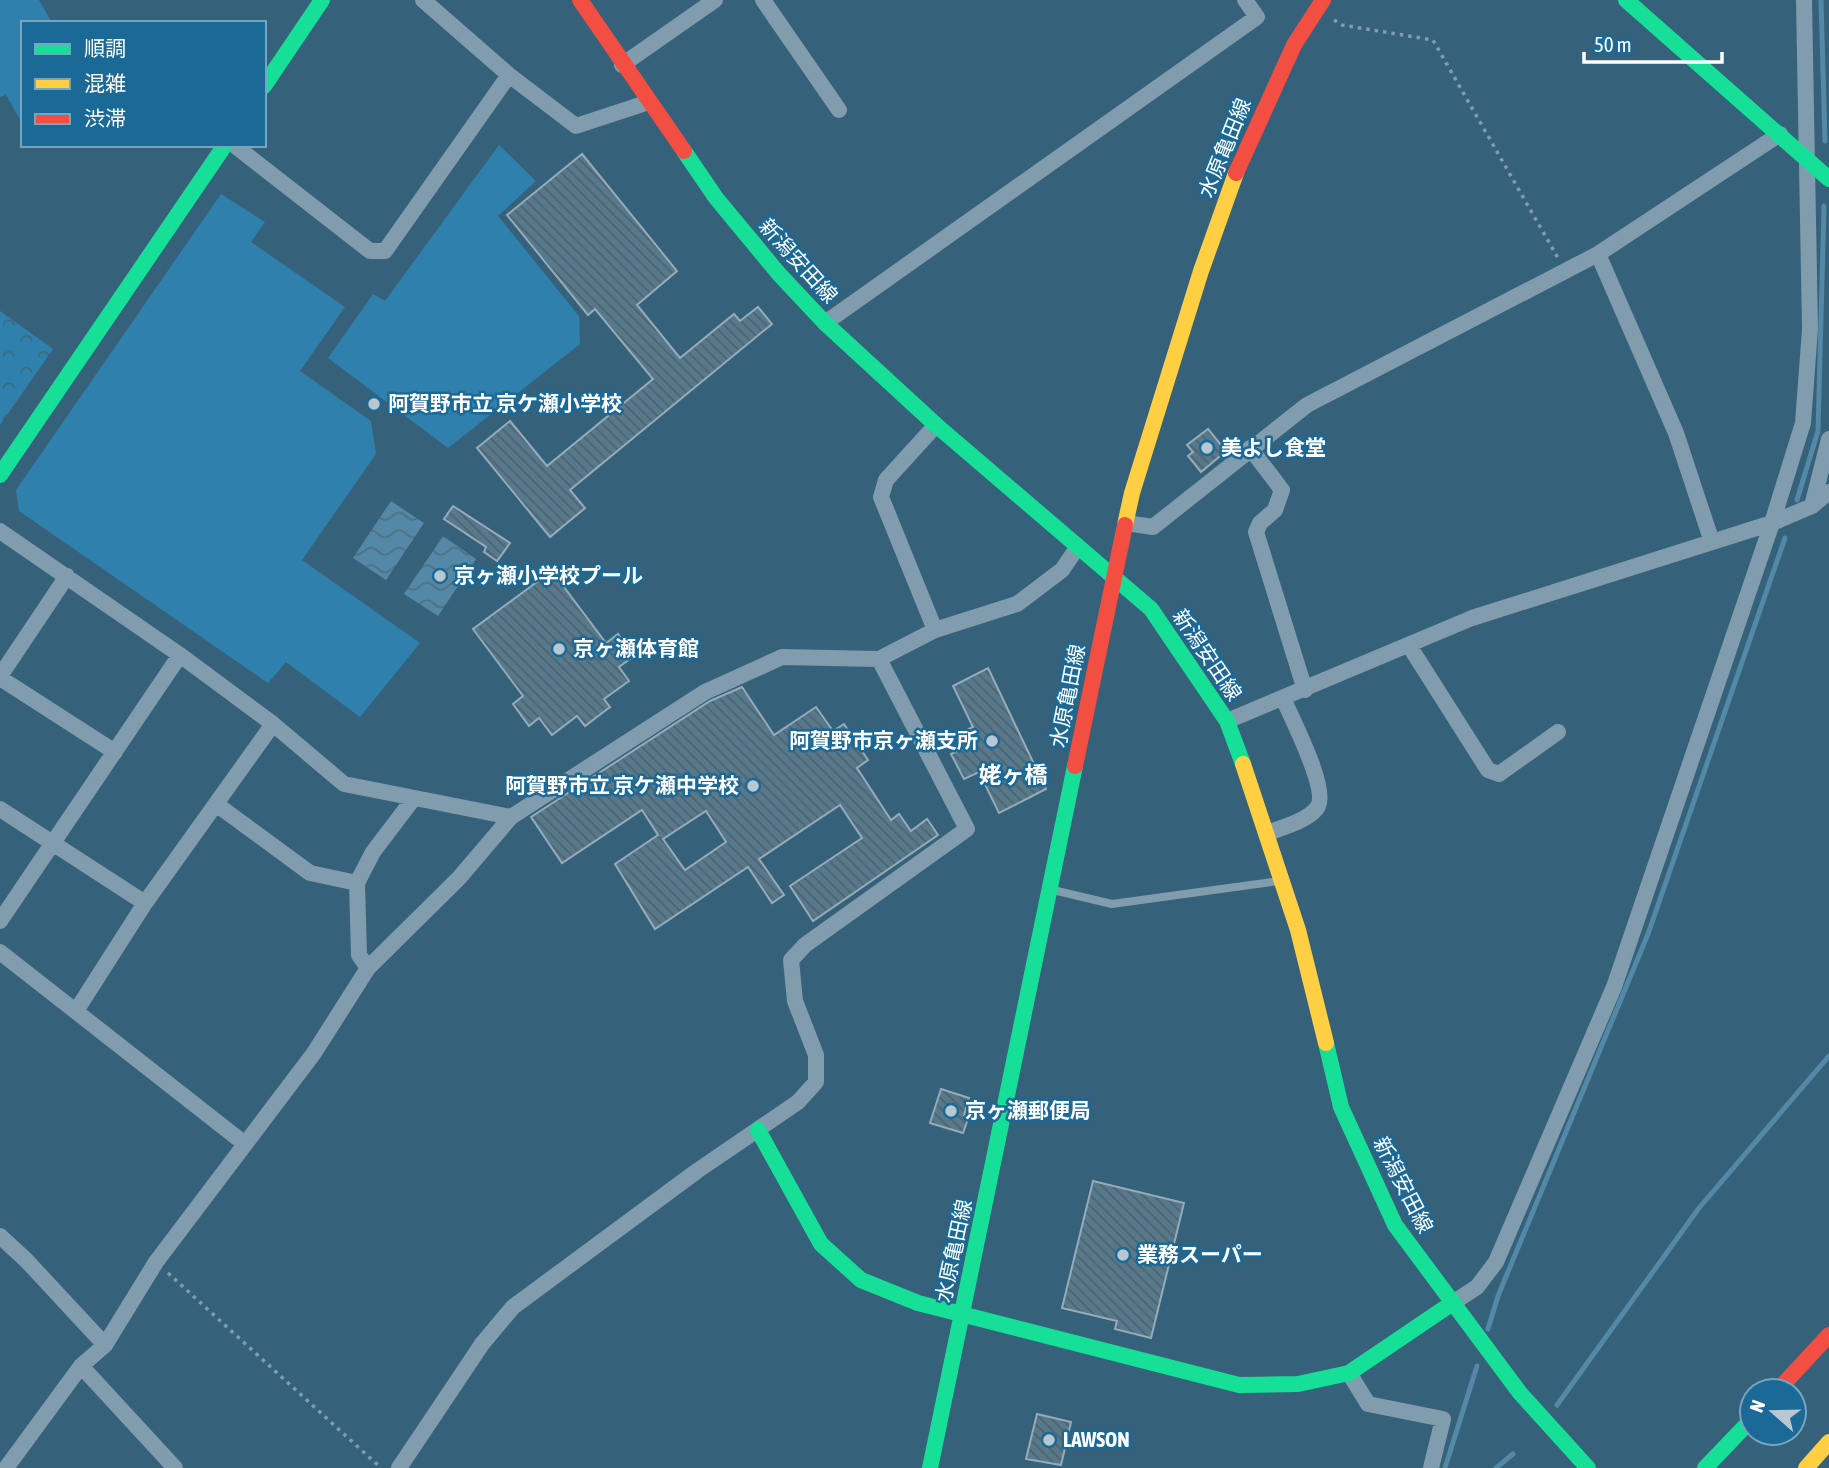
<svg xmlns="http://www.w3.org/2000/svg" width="1829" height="1468" viewBox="0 0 1829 1468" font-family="'Asap Condensed','Noto Sans JP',sans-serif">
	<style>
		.park { fill: url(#park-crowns) }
		.garden { fill: #2f80ac }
		.water { fill: url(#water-waves) }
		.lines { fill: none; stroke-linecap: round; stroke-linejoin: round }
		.stream { stroke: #5388a6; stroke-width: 5 }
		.building { fill: url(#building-back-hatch); stroke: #94acba; stroke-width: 2; fill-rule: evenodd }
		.path { stroke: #809cad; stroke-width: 3.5; stroke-dasharray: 3.5 5; stroke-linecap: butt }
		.lane { stroke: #809cad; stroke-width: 8 }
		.street { stroke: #809cad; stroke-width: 16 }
		.fast { stroke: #16e098; stroke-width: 16 }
		.slow { stroke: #ffcf43; stroke-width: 16 }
		.jam { stroke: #f24e42; stroke-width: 16 }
		.poi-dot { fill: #b9c8d0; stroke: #1a6996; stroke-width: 2.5 }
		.labels { text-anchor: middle; stroke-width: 5; stroke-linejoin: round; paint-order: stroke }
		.street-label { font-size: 21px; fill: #fff; stroke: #1a6996 }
		.poi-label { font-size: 21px; font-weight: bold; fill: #fff; stroke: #1a6996; text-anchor: start }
		.neighbourhood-label { font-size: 23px; font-weight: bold; fill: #fff; stroke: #1a6996 }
	</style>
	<defs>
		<pattern id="park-crowns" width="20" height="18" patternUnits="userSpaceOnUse" patternTransform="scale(1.75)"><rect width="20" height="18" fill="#2f80ac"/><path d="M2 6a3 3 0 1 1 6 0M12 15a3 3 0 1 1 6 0" fill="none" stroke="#3c6981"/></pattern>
		<pattern id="water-waves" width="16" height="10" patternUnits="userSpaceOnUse" patternTransform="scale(1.75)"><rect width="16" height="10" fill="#5388a6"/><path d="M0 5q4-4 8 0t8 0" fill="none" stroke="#507082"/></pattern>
		<pattern id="building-back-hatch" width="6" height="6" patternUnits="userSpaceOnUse" patternTransform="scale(1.75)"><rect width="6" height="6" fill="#56798c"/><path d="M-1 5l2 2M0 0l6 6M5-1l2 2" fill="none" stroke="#51626c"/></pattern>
	</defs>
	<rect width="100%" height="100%" fill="#36617a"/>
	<path class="park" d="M0,311L53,349L0,425Z"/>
	<path class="garden" d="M0,0H39L52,23H23V125L6,95L0,97Z
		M499,145L536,181L498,216L579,316L580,344L448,448L328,358L373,294L385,301Z
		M221,194L265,222L251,242L345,307L300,371L371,421L376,454L302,560L420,643L360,717L286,662L268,683L19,511L16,490Z"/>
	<path class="water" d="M391,501L424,523L386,580L353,558Z
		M443,536L476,559L438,616L404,594Z"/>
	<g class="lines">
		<path class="stream" d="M1821,0L1825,141
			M1797,500L1818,431L1824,206
			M1488,1329L1498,1296L1648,934L1785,538
			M1557,1405L1699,1208L1829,1056
			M1445,1468L1477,1366
			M1496,1468L1513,1454"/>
	</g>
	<path class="building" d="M582,154L677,271L637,305L680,358L734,314L740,321L758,307L772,324L570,490L585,508L550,537L477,448L510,421L547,466L653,379L595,309L588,315L507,215Z
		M1208,429L1226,451L1201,472L1188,456L1193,452L1187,445Z
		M453,506L510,543L497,561L484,552L486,547L444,519Z
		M552,571L606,643L618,634L634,656L619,667L629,681L604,699L610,707L585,726L577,716L552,735L539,718L529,726L513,704L523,696L473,629Z
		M988,668L1046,789L999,813L979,772L964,779L951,754L964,748L958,734L973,727L953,686Z
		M742,687L774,735L816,707L833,731L844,724L868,760L857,768L891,820L899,814L911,831L927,819L938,835L813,921L790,886L862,838L840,805L759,859L784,895L772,903L748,867L655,929L615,864L658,835L642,810L562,863L531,817L710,701ZM706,811L726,842L685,870L663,839Z
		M941,1089L969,1098L964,1115L969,1116L963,1133L930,1123Z
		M1093,1181L1184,1203L1151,1338L1115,1329L1117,1321L1062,1308Z
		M1037,1414L1071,1422L1061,1465L1026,1459Z"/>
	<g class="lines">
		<path class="path" d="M1334,20L1342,25L1433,40L1558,258
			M168,1273L381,1468"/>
		<path class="lane" d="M1053,890L1112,904L1279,881"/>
		<path class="street" d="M423,0L509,75L576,126L649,102
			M763,0L839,110
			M622,65L715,0
			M234,145L370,251H385L509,75
			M1598,254L1676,433L1712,542
			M825,323L1257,17L1245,0
			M1250,448L1282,490L1275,510L1260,523L1256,532L1305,690
			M1812,506L1829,439
			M1126,523L1153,527L1307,405L1598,254L1780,134
			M0,531L180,655L273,724L344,784L511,817
			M935,630L881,497L886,480L936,425
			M1410,647L1488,770L1499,774L1558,732
			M0,676L67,576
			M0,678L115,752
			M1227,721L1472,618L1772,523L1812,506L1829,492
			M216,804L310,873L357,883
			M0,809L145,903
			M1268,833C1283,827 1307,821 1317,808C1330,791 1292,720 1284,700
			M0,921L180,655
			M0,952L245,1144
			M368,968L359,955L357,883L373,852L414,798
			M76,1011L145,903L273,724
			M0,1236L26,1260L105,1345
			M1451,1304L1477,1287L1496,1262L1614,987L1772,523L1803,423L1810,329L1804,0
			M81,1366L175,1468
			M1349,1373L1368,1404L1443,1419L1431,1468
			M6,1468L81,1366L105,1345L156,1262L314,1053L368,968L459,878L511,817L705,692L782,657L879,659L935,630L1017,604L1062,570L1077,548
			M399,1468L482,1344L513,1307L697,1171L798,1102L816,1082V1055L795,1001L791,960L805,945L967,829L879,659"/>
		<path class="fast" d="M1626,0L1829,179
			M264,86L322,0
			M684,151L716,198L779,274L825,323L936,425L1151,609L1227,721L1243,764
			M0,475L225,145
			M1326,1043L1341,1107L1395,1225L1520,1393L1588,1468
			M758,1130L821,1244L861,1280L918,1303L1239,1385L1298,1384L1349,1373L1451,1304
			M930,1468L1075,766
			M1705,1468L1752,1419"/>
		<path class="slow" d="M1125,525L1132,493L1201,271L1236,173
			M1243,764L1298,930L1326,1043
			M1806,1468L1829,1442"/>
		<path class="jam" d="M580,0L684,151
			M1236,173L1294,45L1323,0
			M1075,766L1125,525
			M1777,1391L1829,1335"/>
	</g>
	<g class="poi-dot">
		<circle cx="374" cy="404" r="7"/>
		<circle cx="1207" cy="448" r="7"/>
		<circle cx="440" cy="576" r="7"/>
		<circle cx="559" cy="649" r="7"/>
		<circle cx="992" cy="741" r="7"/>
		<circle cx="753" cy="786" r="7"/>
		<circle cx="951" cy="1111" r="7"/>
		<circle cx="1123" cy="1255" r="7"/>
		<circle cx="1049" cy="1440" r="7"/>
	</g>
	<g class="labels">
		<g class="street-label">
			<text transform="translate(1225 148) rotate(-68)" y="7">水原亀田線</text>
			<text transform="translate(798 261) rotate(48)" y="7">新潟安田線</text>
			<text transform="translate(1207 655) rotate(56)" y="7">新潟安田線</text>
			<text transform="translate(1068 696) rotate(-79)" y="7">水原亀田線</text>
			<text transform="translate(1403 1185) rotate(63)" y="7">新潟安田線</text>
			<text transform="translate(954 1251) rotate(-78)" y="7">水原亀田線</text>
		</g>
		<g class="poi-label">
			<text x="388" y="411">阿賀野市立 京ケ瀬小学校</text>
			<text x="1221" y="455">美よし食堂</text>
			<text x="454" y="583">京ヶ瀬小学校プール</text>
			<text x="573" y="656">京ヶ瀬体育館</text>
			<text x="978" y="748" text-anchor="end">阿賀野市京ヶ瀬支所</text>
			<text x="739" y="793" text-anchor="end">阿賀野市立 京ケ瀬中学校</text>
			<text x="965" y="1118">京ヶ瀬郵便局</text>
			<text x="1137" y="1262">業務スーパー</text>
			<text x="1063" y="1447">LAWSON</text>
		</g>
		<g class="neighbourhood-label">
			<text x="1013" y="783">姥ヶ橋</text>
		</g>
	</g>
	<rect x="21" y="21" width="245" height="126" fill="#1a6996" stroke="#76a5c0" stroke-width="2"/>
	<rect x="35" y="44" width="35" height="10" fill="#16e098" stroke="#76a5c0" stroke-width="2"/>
	<text x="84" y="56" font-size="21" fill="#ffffff">順調</text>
	<rect x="35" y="79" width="35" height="10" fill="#ffcf43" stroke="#76a5c0" stroke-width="2"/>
	<text x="84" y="91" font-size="21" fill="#ffffff">混雑</text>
	<rect x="35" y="114" width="35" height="10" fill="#f24e42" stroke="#76a5c0" stroke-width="2"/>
	<text x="84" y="126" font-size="21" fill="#ffffff">渋滞</text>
	<g transform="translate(1773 1412) rotate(290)"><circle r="33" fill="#1a6996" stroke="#76a5c0" stroke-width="2"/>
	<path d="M0-5L12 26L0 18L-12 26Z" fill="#b9c8d0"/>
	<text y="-10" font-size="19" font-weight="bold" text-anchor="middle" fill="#ffffff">N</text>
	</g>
	<path d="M1584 52v10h138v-10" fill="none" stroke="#ffffff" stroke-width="3.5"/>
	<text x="1594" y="52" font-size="21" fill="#ffffff" stroke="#1a6996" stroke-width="5" paint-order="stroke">50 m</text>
</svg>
